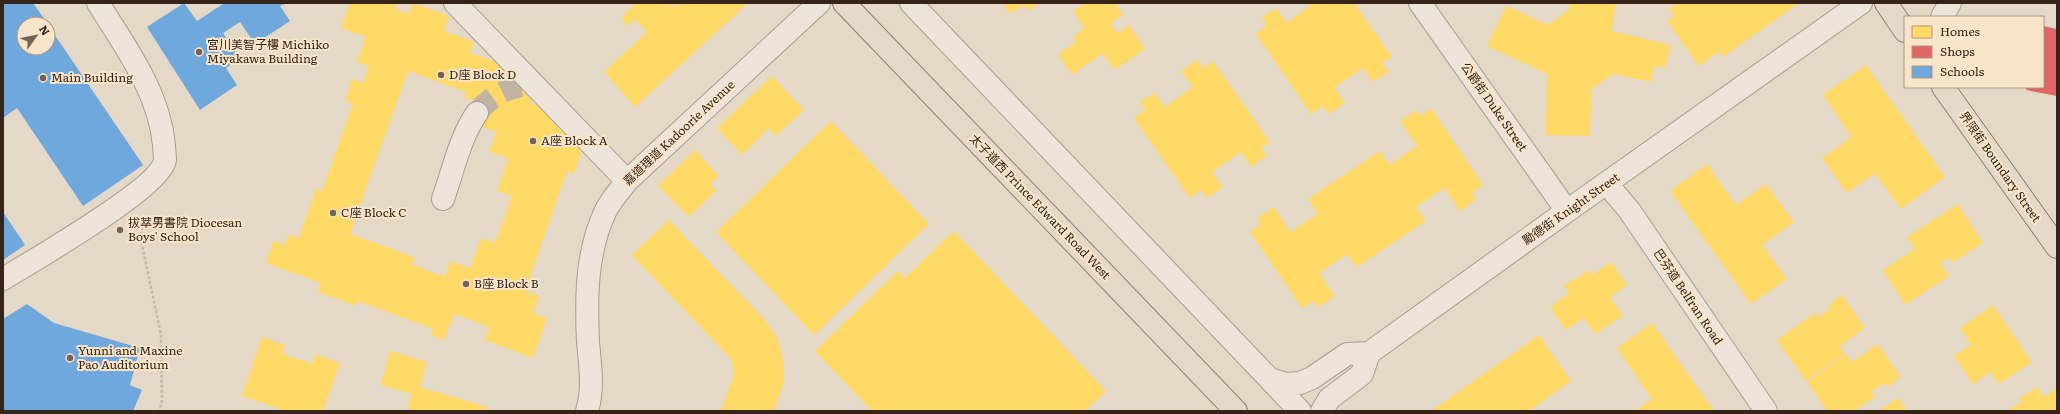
<svg xmlns="http://www.w3.org/2000/svg" width="2060" height="414" viewBox="0 0 2060 414" font-family="Literata,'Noto Sans TC',serif">
	<style>
		.homes { fill: #ffd966; fill-rule: evenodd }
		.shops { fill: #e06666 }
		.schools { fill: #6fa8dc }
		.lines { fill: none; stroke-linecap: round; stroke-linejoin: round }
		.minor-tunnel { stroke: #c1b4a3; stroke-width: 22; stroke-dasharray: 22 11; stroke-linecap: butt }
		.minor-casing { stroke: #a89d91; stroke-width: 24 }
		.major-casing { stroke: #8d8277; stroke-width: 24 }
		.path { stroke: #c4bab0; stroke-width: 2.5; stroke-dasharray: 3 2; stroke-linecap: butt }
		.minor { stroke: #ece4d9; stroke-width: 22 }
		.major { stroke: #e4d9c9; stroke-width: 22 }
		.poi-dot { fill: #736356; stroke: #f8e5c9; stroke-width: 1.5 }
		.labels { text-anchor: middle; stroke-width: 4; stroke-linejoin: round; paint-order: stroke }
		.poi-label { font-size: 12px; fill: #362419; stroke: #f8e5c9; text-anchor: start }
		.street-label { font-size: 12px; fill: #362419; stroke: #f8e5c9 }
	</style>
	<rect width="100%" height="100%" fill="#e4d8c6"/>
	<path class="homes" d="M350,3H397L395,9L409,14L413,3L449,16L444,31L474,42L470,53L505,65L500,78L535,91L531,103L544,108L582,150L574,174L567,171L525,291L539,296L533,313L547,318L533,358L485,340L489,327L454,314L444,340L431,335L433,329L358,301L356,306L318,292L321,283L266,263L273,241L285,245L288,235L299,238L316,189L322,191L353,104L345,100L352,79L363,83L369,66L357,62L366,37L341,28ZM408,71L466,92L464,97L480,103L473,124L497,132L489,152L508,158L497,191L512,196L495,243L481,238L470,268L450,261L445,277L412,265L414,257L350,234Z
		M636,3H669L673,8L678,3H743L745,6L635,107L604,72L647,32L635,19L628,26L621,18Z
		M1003,3H1040L1028,11L1024,5L1010,14Z
		M1085,3H1115L1123,15L1110,24L1117,33L1129,25L1145,49L1114,70L1103,53L1072,75L1058,54L1076,42L1073,37L1084,28L1073,11Z
		M1314,3H1354L1392,57L1382,63L1389,72L1373,82L1363,68L1334,88L1345,103L1329,114L1323,106L1311,114L1256,34L1267,25L1262,18L1276,8L1287,23Z
		M1570,3H1616L1612,31L1671,45L1665,68L1654,66L1651,82L1613,74L1592,89L1590,136L1546,135L1547,74L1487,46L1506,6L1548,25L1569,10Z
		M1674,3H1799L1723,57L1720,51L1699,66L1667,21L1674,16L1669,9L1675,5Z
		M1197,60L1203,68L1213,61L1270,142L1261,148L1267,156L1251,167L1241,152L1212,172L1223,187L1207,198L1201,190L1190,198L1134,118L1145,110L1140,102L1154,93L1165,107L1193,87L1181,71Z
		M1866,65L1945,177L1901,209L1875,173L1847,193L1822,158L1852,137L1823,95Z
		M772,76L804,110L776,136L769,128L742,155L717,128Z
		M1431,108L1483,185L1472,193L1476,200L1460,211L1444,188L1416,207L1426,221L1357,267L1347,254L1319,273L1335,296L1319,307L1314,301L1302,308L1250,232L1261,224L1257,218L1274,207L1290,232L1318,214L1308,199L1380,151L1390,165L1417,146L1400,121L1417,110L1421,116Z
		M831,121L929,224L814,335L716,232Z
		M695,150L719,176L710,184L717,190L689,217L658,186Z
		M1707,164L1736,205L1766,184L1794,222L1762,245L1787,279L1751,304L1670,191Z
		M1958,204L1983,243L1952,263L1949,257L1940,263L1949,276L1905,305L1883,270L1915,249L1907,237Z
		M669,220L763,318L777,337L783,360L784,372L783,384L774,411H721L734,374L731,359L632,255Z
		M954,231L1106,391L1085,411H872L815,351L898,271L905,278Z
		M1611,262L1627,285L1610,297L1623,316L1595,334L1584,318L1566,330L1550,307L1569,294L1564,286L1589,270L1592,275Z
		M1842,295L1865,328L1840,346L1845,354L1806,381L1777,340L1815,313L1818,317L1831,308L1828,305Z
		M1993,305L2032,362L1999,384L1990,372L1973,384L1954,356L1971,345L1960,328Z
		M1652,323L1714,411H1635L1652,399L1617,348Z
		M1539,335L1571,381L1529,411H1431Z
		M262,337L285,345L283,354L312,364L316,354L340,363L323,411H286L242,396Z
		M1878,344L1901,377L1887,387L1884,383L1871,392L1875,397L1854,411H1828L1807,382L1846,354L1852,362Z
		M390,351L427,362L420,387L487,407L486,411H414L408,407L412,394L381,385Z
		M2037,387L2044,397L2057,388V411H2008L2022,401L2019,399Z
		M1898,398L1907,411H1879Z"/>
	<path class="shops" d="M2043,26L2057,29V96L2026,90L2027,87H2043Z"/>
	<path class="schools" d="M3,3H33L48,24H24V48H48V25L143,165L83,206L17,108L3,118Z
		M184,3L197,21L223,4L222,3H286L280,6L290,21L255,44L240,22L223,33L240,59L226,68L237,85L200,110L147,27Z
		M3,212L25,245L3,260Z
		M27,304L54,323L140,348L130,385L142,390L133,411H3V319Z"/>
	<g class="lines">
		<path class="minor-tunnel" d="M477,113C489,98 502,90 521,86"/>
		<defs>
			<path id="minor" d="M455,3L627,181
				M911,3L1300,411
				M1420,3L1567,211
				M1942,17L1950,3
				M1607,184L1629,210L1766,411
				M443,199C453,171 460,137 477,113
				M3,279C31,262 161,187 165,160C165,155 164,149 164,145C159,91 125,47 98,3
				M1270,379L1286,384L1300,383L1312,378L1347,354L1369,353L1567,211L1861,3
				M587,411C594,388 590,365 588,342C586,298 586,251 606,210C611,200 620,190 627,181L819,3
				M1322,411L1329,399L1362,374L1369,353"/>
			<path id="major" d="M844,3L1236,411
				M1886,3L1905,31
				M1943,87L2057,247"/>
		</defs>
		<use href="#minor" class="minor-casing"/>
		<use href="#major" class="major-casing"/>
		<path class="path" d="M142,222L141,240L161,335L162,401L159,411"/>
		<use href="#minor" class="minor"/>
		<use href="#major" class="major"/>
	</g>
	<g class="poi-dot">
		<circle cx="199" cy="52" r="4"/>
		<circle cx="441" cy="75" r="4"/>
		<circle cx="43" cy="78" r="4"/>
		<circle cx="533" cy="141" r="4"/>
		<circle cx="333" cy="213" r="4"/>
		<circle cx="120" cy="230" r="4"/>
		<circle cx="466" cy="284" r="4"/>
		<circle cx="70" cy="358" r="4"/>
	</g>
	<g class="labels">
		<g class="poi-label">
			<text x="207" y="49">宮川美智子樓 Michiko<tspan x="207" dy="14">Miyakawa Building</tspan></text>
			<text x="449" y="79">D座 Block D</text>
			<text x="51" y="82">Main Building</text>
			<text x="541" y="145">A座 Block A</text>
			<text x="341" y="217">C座 Block C</text>
			<text x="128" y="227">拔萃男書院 Diocesan<tspan x="128" dy="14">Boys' School</tspan></text>
			<text x="474" y="288">B座 Block B</text>
			<text x="78" y="355">Yunni and Maxine<tspan x="78" dy="14">Pao Auditorium</tspan></text>
		</g>
		<g class="street-label">
			<text transform="translate(1494 107) rotate(55)" y="4">公爵街 Duke Street</text>
			<text transform="translate(679 133) rotate(-43)" y="4">嘉道理道 Kadoorie Avenue</text>
			<text transform="translate(2000 167) rotate(55)" y="4">界限街 Boundary Street</text>
			<text transform="translate(1040 207) rotate(46)" y="4">太子道西 Prince Edward Road West</text>
			<text transform="translate(1571 209) rotate(-35)" y="4">勵德街 Knight Street</text>
			<text transform="translate(1688 297) rotate(56)" y="4">巴芬道 Belfran Road</text>
		</g>
	</g>
	<rect width="2060" height="414" fill="none" stroke="#362419" stroke-width="8"/>
	<rect x="1904" y="16" width="140" height="72" fill="#f8e5c9" stroke="#aa9883"/>
	<rect x="1912" y="26" width="20" height="12" fill="#ffd966" stroke="#aa9883"/>
	<text x="1940" y="36" font-size="12" fill="#362419">Homes</text>
	<rect x="1912" y="46" width="20" height="12" fill="#e06666" stroke="#aa9883"/>
	<text x="1940" y="56" font-size="12" fill="#362419">Shops</text>
	<rect x="1912" y="66" width="20" height="12" fill="#6fa8dc" stroke="#aa9883"/>
	<text x="1940" y="76" font-size="12" fill="#362419">Schools</text>
	<g transform="translate(36 36) rotate(57)"><circle r="19" fill="#f8e5c9" stroke="#aa9883"/>
	<path d="M0-3L7 15L0 10L-7 15Z" fill="#736356"/>
	<text y="-6" font-size="11" font-weight="bold" text-anchor="middle" fill="#362419">N</text>
	</g>
</svg>
